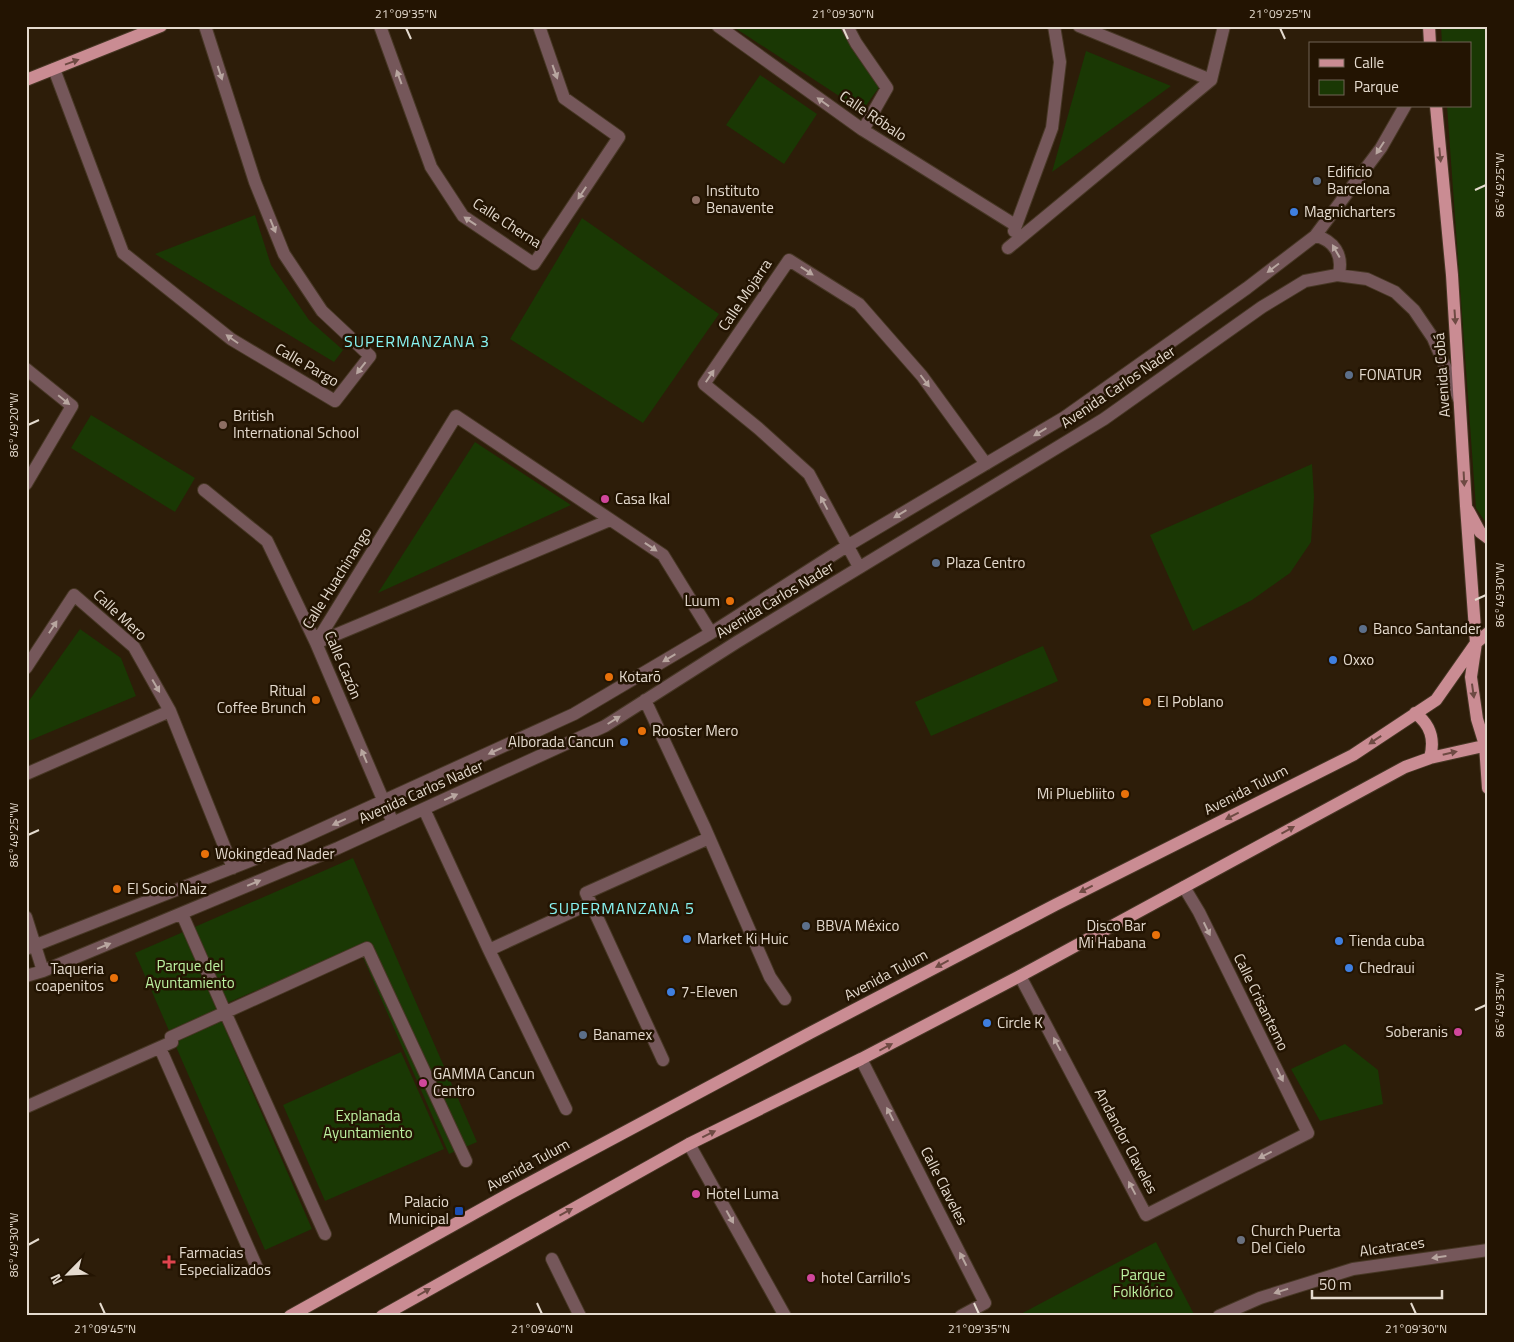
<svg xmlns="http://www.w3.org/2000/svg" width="1514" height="1342" viewBox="0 0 1514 1342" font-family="'Titillium Web',sans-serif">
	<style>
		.green { fill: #1a3804 }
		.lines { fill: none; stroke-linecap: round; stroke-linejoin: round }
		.minor-casing { stroke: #473725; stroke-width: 14 }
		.major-casing { stroke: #473725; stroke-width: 14 }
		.minor { stroke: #75575a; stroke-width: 12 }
		.major { stroke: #ca8c93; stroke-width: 12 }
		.oneway { fill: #6e4a43 }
		.oneway2 { fill: #b8a6a0 }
		.ticks { fill: none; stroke: #e4dace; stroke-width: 2 }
		.service-dot { fill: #5c6f8a; stroke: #231402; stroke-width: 2 }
		.education-dot { fill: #8d6e63; stroke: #231402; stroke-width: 2 }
		.shop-dot { fill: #3f7fe0; stroke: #231402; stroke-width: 2 }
		.hotel-dot { fill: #d1479c; stroke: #231402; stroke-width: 2 }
		.food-dot { fill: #e8710a; stroke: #231402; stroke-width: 2 }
		.transit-dot { fill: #1a4fb4; stroke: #231402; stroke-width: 2 }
		.worship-dot { fill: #6b7280; stroke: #231402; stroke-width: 2 }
		.health-dot { fill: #e0444e; stroke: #231402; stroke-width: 2 }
		.labels { text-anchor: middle; stroke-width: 5; stroke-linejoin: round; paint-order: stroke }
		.street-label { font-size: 15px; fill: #e4dace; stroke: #231402 }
		.poi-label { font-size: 15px; fill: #e4dace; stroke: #231402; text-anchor: start }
		.park-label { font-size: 15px; fill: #bdf2a1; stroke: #231402 }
		.neighbourhood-label { font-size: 16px; letter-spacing: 1px; fill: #88f4f2; stroke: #231402 }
		.neatline { fill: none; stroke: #e4dace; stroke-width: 2 }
		.ticks-label { font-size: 12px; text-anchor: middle; fill: #e4dace }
	</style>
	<rect width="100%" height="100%" fill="#2d1d09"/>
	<path class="green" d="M732,26H840L851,47L880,86L862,111Z
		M1441,26H1488V526L1476,508L1447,106H1470V44H1442Z
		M1086,51L1171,86L1052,172Z
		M760,75L817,114L784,164L726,125Z
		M255,215L271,265L309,320L343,350L334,362L155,254Z
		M582,218L719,314L643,423L510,339Z
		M91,415L195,478L175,512L71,448Z
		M475,442L571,505L378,593Z
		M1312,464L1314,497L1311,542L1290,573L1252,600L1193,631L1150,535Z
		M80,629L121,658L136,696L26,742V705Z
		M1043,646L1058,681L931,736L915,702Z
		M353,858L477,1142L449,1154L358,946L216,1008L312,1229L265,1250L135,953Z
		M1345,1044L1378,1070L1383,1104L1320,1121L1291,1069Z
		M401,1052L444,1149L325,1201L283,1105Z
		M1156,1242L1195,1316H1017Z"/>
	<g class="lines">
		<defs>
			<path id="minor" d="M380,26L431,167L463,216L534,264L619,137L564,98L539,26
				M718,26L863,130L1015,225
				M847,26L856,43L887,88L863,130
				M1079,26L1211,80
				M54,69L123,253L231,339L335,401L370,356L322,311L284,254L255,182L205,26
				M1014,231L1052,128L1060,62L1054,26
				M1315,236C1334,240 1343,255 1339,273L1337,275
				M1008,248L1211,80L1224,26
				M26,369L72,406L26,484
				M204,490L267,541L316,643L393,823
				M859,567L809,474L758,428L704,384L789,260L859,304L922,376L986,464
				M316,643L456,416L663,555L711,633
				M316,643L610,520
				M26,668L74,595L134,647L170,711L233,868
				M645,700L704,826L770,977L785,999
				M26,774L170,711
				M424,809L489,950L566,1109
				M182,914L225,1012L325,1234
				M26,917L43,971
				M26,949L260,857L574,714L711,633L847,546L1065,417L1247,288L1315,236L1381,148L1405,106
				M489,950L591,903
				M26,976L43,971L338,848L605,726L737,642L1104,419L1262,307L1305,281L1337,275L1367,279L1395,292L1414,310L1433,338L1459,399
				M1020,976L1146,1215L1308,1133L1199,912L1184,887
				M160,1048L258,1270
				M861,1059L985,1303L961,1316
				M663,1060L586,893L709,838
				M26,1107L172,1042L171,1037L367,948L466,1161
				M689,1144L785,1316
				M552,1259L580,1316
				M1219,1316L1260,1298L1353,1269L1488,1250"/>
			<path id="major" d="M1429,26L1430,44
				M26,80L161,26
				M1436,106L1452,275L1466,506L1476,643L1471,677L1477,719L1485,745L1488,788
				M1468,510L1480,532L1488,538
				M1415,713C1431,725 1435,739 1430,758
				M290,1316L509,1194L810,1033L1055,905L1353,755L1436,700L1476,643L1488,633
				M382,1316L689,1144L861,1059L1020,976L1405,767L1430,758L1488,745"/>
		</defs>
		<use href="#minor" class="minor-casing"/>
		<use href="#major" class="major-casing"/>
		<use href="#minor" class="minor"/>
		<use href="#major" class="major"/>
	</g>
	<defs><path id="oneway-solid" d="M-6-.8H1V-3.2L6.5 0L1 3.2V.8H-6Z" transform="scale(1.25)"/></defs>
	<g class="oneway">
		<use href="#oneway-solid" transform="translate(72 62) rotate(-20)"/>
		<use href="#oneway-solid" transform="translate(1440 155) rotate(84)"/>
		<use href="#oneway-solid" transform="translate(1455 317) rotate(86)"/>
		<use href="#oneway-solid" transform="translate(1464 479) rotate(87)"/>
		<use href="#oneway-solid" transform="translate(1473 691) rotate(82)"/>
		<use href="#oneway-solid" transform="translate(1375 740) rotate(146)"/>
		<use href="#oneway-solid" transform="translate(1450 753) rotate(-13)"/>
		<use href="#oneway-solid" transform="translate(1232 816) rotate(153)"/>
		<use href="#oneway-solid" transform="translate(1288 830) rotate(-29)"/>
		<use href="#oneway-solid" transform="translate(1086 889) rotate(153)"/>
		<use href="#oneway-solid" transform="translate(942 964) rotate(152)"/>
		<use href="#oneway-solid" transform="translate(886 1047) rotate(-28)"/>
		<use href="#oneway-solid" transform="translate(709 1134) rotate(-26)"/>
		<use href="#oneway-solid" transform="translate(566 1212) rotate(-29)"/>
		<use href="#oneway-solid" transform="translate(424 1292) rotate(-30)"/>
	</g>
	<g class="oneway2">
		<use href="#oneway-solid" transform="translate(555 72) rotate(70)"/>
		<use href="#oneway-solid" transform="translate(220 73) rotate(72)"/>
		<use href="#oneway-solid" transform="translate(399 77) rotate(-110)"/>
		<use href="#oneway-solid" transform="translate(823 102) rotate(-144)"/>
		<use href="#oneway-solid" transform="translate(1380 148) rotate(123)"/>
		<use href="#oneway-solid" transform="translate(582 193) rotate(124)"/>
		<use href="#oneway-solid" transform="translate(470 221) rotate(-146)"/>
		<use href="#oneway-solid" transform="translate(273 226) rotate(68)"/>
		<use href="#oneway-solid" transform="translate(1336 251) rotate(-120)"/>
		<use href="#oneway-solid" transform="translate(1273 268) rotate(143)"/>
		<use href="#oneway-solid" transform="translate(807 271) rotate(33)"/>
		<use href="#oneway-solid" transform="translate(232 339) rotate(-145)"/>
		<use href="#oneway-solid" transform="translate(361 368) rotate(128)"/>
		<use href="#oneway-solid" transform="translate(710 376) rotate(-56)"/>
		<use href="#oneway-solid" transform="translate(925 381) rotate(53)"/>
		<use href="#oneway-solid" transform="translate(64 400) rotate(39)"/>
		<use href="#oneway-solid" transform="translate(1040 432) rotate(149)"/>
		<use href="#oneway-solid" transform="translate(824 503) rotate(-118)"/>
		<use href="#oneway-solid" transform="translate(900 514) rotate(149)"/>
		<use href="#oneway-solid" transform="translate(651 547) rotate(34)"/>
		<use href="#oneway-solid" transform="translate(53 627) rotate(-57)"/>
		<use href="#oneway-solid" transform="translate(669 658) rotate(149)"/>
		<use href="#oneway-solid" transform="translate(156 686) rotate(60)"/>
		<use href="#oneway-solid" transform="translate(614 720) rotate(-32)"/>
		<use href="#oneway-solid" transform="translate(495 751) rotate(155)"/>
		<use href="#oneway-solid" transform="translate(364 756) rotate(-113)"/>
		<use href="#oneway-solid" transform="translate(451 797) rotate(-24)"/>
		<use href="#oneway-solid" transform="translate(339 822) rotate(155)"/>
		<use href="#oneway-solid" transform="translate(254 883) rotate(-23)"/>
		<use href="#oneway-solid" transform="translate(1207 929) rotate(64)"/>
		<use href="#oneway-solid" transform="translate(104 946) rotate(-22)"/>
		<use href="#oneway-solid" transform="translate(1057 1044) rotate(-118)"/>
		<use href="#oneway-solid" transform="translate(1280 1075) rotate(64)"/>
		<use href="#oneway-solid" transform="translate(890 1114) rotate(-117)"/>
		<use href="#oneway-solid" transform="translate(1265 1155) rotate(153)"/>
		<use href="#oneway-solid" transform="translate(1132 1188) rotate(-118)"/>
		<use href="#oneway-solid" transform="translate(730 1217) rotate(61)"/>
		<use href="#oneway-solid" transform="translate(1439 1257) rotate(172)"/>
		<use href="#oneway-solid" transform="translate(963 1259) rotate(-117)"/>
		<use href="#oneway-solid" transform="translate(1281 1291) rotate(163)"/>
	</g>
	<path class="ticks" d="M406,28L411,39M843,28L848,39M1280,28L1285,39M1475,190L1486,185M28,425L39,420M1475,600L1486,595M28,835L39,830M1475,1010L1486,1005M28,1245L39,1239M100,1303L105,1314M537,1303L542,1314M974,1303L979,1314M1411,1303L1416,1314"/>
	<g class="service-dot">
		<circle cx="1317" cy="181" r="5"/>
		<circle cx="1349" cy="375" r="5"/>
		<circle cx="936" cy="563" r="5"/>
		<circle cx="1363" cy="629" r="5"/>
		<circle cx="806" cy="926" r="5"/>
		<circle cx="583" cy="1035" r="5"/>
	</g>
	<g class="education-dot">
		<circle cx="696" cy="200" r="5"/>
		<circle cx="223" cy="425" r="5"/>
	</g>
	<g class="shop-dot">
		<circle cx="1294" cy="212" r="5"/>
		<circle cx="1333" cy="660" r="5"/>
		<circle cx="624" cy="742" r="5"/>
		<circle cx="687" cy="939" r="5"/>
		<circle cx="1339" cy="941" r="5"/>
		<circle cx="1349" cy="968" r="5"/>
		<circle cx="671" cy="992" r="5"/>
		<circle cx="987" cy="1023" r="5"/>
	</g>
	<g class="hotel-dot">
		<circle cx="605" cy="499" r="5"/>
		<circle cx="1458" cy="1032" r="5"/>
		<circle cx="423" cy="1083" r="5"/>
		<circle cx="696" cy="1194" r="5"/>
		<circle cx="811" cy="1278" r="5"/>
	</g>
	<g class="food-dot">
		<circle cx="730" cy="601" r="5"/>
		<circle cx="609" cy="677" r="5"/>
		<circle cx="316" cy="700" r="5"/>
		<circle cx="1147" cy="702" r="5"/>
		<circle cx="642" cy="731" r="5"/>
		<circle cx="1125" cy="794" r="5"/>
		<circle cx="205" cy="854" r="5"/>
		<circle cx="117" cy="889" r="5"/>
		<circle cx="1156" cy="935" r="5"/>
		<circle cx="114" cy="978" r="5"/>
	</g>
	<rect class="transit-dot" x="454" y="1206" width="10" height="10" rx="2.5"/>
	<circle class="worship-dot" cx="1241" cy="1240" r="5"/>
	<path class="health-dot" d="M166.5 1254.5h5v5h5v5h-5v5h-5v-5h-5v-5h5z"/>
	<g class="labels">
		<g class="street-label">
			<text transform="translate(873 116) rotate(34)" y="5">Calle Róbalo</text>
			<text transform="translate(507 223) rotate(33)" y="5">Calle Cherna</text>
			<text transform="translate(745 295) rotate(-56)" y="5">Calle Mojarra</text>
			<text transform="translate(307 365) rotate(30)" y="5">Calle Pargo</text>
			<text transform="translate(1442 375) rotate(-94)" y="5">Avenida Cobá</text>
			<text transform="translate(1118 387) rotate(-34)" y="5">Avenida Carlos Nader</text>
			<text transform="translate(337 578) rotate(-58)" y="5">Calle Huachinango</text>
			<text transform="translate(775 600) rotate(-31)" y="5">Avenida Carlos Nader</text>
			<text transform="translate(120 615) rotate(43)" y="5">Calle Mero</text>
			<text transform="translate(343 665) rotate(67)" y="5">Calle Cazón</text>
			<text transform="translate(1246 790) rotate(-27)" y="5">Avenida Tulum</text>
			<text transform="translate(421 792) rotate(-24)" y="5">Avenida Carlos Nader</text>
			<text transform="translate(886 975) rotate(-28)" y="5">Avenida Tulum</text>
			<text transform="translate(1261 1002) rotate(64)" y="5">Calle Crisantemo</text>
			<text transform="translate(1126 1141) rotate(62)" y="5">Andandor Claveles</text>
			<text transform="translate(528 1165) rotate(-29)" y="5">Avenida Tulum</text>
			<text transform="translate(944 1186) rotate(63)" y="5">Calle Claveles</text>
			<text transform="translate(1392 1247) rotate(-8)" y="5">Alcatraces</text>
		</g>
		<g class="poi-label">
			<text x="1327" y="177">Edificio<tspan x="1327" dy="17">Barcelona</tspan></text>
			<text x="706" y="196">Instituto<tspan x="706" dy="17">Benavente</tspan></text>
			<text x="1304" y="217">Magnicharters</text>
			<text x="1359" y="380">FONATUR</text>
			<text x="233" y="421">British<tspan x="233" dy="17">International School</tspan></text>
			<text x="615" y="504">Casa Ikal</text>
			<text x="946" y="568">Plaza Centro</text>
			<text x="720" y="606" text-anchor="end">Luum</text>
			<text x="1373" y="634">Banco Santander</text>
			<text x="1343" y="665">Oxxo</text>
			<text x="619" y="682">Kotarō</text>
			<text x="306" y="696" text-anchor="end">Ritual<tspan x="306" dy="17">Coffee Brunch</tspan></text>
			<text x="1157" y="707">El Poblano</text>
			<text x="652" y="736">Rooster Mero</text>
			<text x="614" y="747" text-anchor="end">Alborada Cancun</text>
			<text x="1115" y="799" text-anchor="end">Mi Pluebliito</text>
			<text x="215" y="859">Wokingdead Nader</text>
			<text x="127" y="894">El Socio Naiz</text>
			<text x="816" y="931">BBVA México</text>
			<text x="1146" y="931" text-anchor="end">Disco Bar<tspan x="1146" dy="17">Mi Habana</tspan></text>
			<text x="697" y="944">Market Ki Huic</text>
			<text x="1349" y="946">Tienda cuba</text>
			<text x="1359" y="973">Chedraui</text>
			<text x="104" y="974" text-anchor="end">Taqueria<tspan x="104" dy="17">coapenitos</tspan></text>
			<text x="681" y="997">7-Eleven</text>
			<text x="997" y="1028">Circle K</text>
			<text x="1448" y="1037" text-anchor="end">Soberanis</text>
			<text x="593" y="1040">Banamex</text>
			<text x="433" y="1079">GAMMA Cancun<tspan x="433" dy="17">Centro</tspan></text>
			<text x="706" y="1199">Hotel Luma</text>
			<text x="449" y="1207" text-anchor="end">Palacio<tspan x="449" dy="17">Municipal</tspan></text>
			<text x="1251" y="1236">Church Puerta<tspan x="1251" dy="17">Del Cielo</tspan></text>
			<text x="179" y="1258">Farmacias<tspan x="179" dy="17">Especializados</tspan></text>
			<text x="821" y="1283">hotel Carrillo's</text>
		</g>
		<g class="park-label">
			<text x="190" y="971">Parque del<tspan x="190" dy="17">Ayuntamiento</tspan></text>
			<text x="368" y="1121">Explanada<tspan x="368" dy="17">Ayuntamiento</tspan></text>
			<text x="1143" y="1280">Parque<tspan x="1143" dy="17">Folklórico</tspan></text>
		</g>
		<g class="neighbourhood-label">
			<text x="417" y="347">SUPERMANZANA 3</text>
			<text x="622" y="914">SUPERMANZANA 5</text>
		</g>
	</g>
	<rect width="1514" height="1342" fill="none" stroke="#231402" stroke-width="55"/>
	<rect x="1309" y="42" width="162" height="65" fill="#231402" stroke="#706354"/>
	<rect x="1319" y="59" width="25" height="8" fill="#ca8c93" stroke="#706354"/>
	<text x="1354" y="68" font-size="15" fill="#e4dace">Calle</text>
	<rect x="1319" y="80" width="25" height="15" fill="#1a3804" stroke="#706354"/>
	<text x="1354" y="92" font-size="15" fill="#e4dace">Parque</text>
	<g transform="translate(68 1274) rotate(246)" stroke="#231402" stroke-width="4" paint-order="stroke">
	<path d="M0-4L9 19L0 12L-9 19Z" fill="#e4dace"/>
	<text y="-8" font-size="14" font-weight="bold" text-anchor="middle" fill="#e4dace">N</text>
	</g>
	<path d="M1312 1290v8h130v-8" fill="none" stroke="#e4dace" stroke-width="2.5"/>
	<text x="1319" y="1290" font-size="15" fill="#e4dace" stroke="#231402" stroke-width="4" paint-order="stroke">50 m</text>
	<rect x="28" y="28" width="1458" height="1286" class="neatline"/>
	<g class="ticks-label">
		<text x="406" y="18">21°09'35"N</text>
		<text x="843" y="18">21°09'30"N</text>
		<text x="1280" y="18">21°09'25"N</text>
		<text transform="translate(1500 185) rotate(-90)" y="4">86°49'25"W</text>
		<text transform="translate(14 425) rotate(-90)" y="4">86°49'20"W</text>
		<text transform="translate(1500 595) rotate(-90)" y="4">86°49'30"W</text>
		<text transform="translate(14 835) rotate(-90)" y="4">86°49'25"W</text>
		<text transform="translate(1500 1005) rotate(-90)" y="4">86°49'35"W</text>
		<text transform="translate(14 1245) rotate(-90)" y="4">86°49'30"W</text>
		<text x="105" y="1333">21°09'45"N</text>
		<text x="542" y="1333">21°09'40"N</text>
		<text x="979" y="1333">21°09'35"N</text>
		<text x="1416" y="1333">21°09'30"N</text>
	</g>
</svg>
